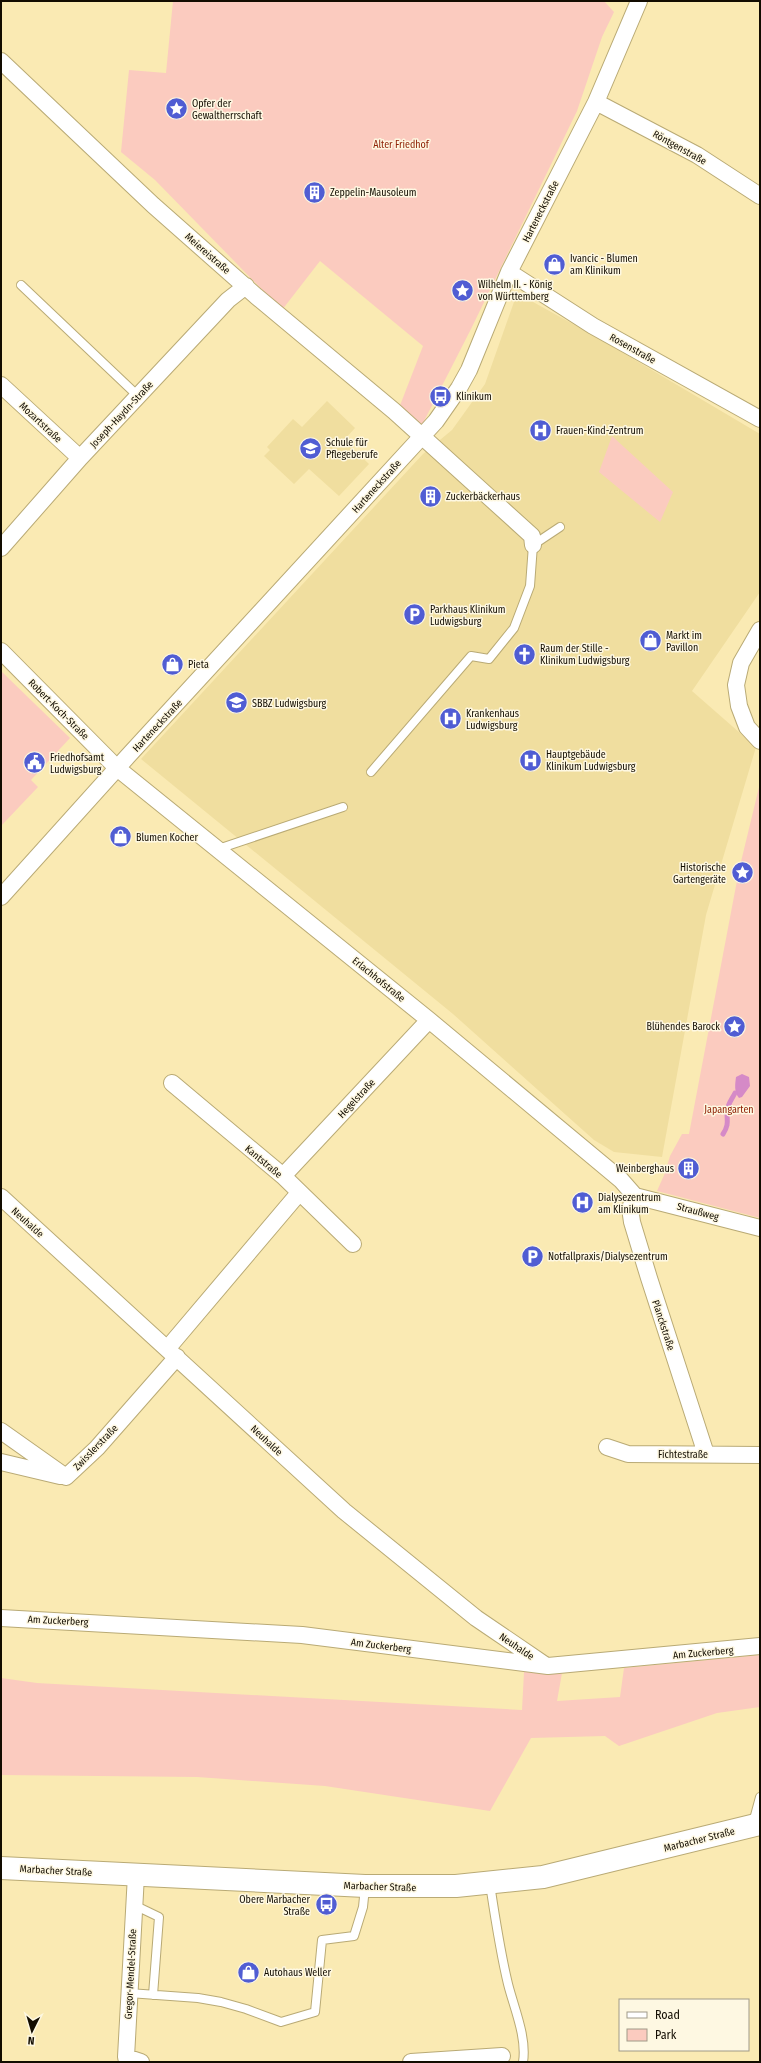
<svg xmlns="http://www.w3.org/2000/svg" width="761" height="2063" viewBox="0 0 761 2063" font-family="'Fira Sans Condensed',sans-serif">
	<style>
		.built { fill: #f0de9f }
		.green { fill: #fbcbbf }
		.water { fill: #d58ac7 }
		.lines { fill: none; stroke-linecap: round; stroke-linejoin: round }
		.stream { stroke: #d58ac7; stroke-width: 5 }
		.service-casing { stroke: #b9aa75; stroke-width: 10 }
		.minor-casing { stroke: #b9aa75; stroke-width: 18 }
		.secondary-casing { stroke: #b9aa75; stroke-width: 24 }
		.service { stroke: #fff; stroke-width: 8 }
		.minor { stroke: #fff; stroke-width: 16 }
		.secondary { stroke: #fff; stroke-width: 22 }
		.labels { text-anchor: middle; stroke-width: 3; stroke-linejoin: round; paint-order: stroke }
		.poi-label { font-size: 10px; fill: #120c00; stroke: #fef8e2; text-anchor: start }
		.park-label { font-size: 10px; fill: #902207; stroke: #fef8e2 }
		.street-label { font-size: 10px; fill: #120c00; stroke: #fef8e2 }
	</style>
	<rect width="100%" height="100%" fill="#faeab3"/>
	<path class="built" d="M524,297L591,334L760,434V592L692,691L756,747L706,915L662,1157L614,1152L594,1140L453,1014L141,759L423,454L452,430L485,384L514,302Z
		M327,401L355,428L344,440L369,464L339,496L309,469L294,484L264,456L270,450L267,447L293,419L302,427Z"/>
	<path class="green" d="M173,1H604L614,12L602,37L577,111L471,329L421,427L399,408L423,346L320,261L282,310L155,180L121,152L129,70L166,73Z
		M612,436L673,492L660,522L599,472Z
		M1,671L70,738L31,780L38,787L1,826Z
		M760,783V1218L657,1191L665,1173L670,1156L682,1134H689L739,870Z
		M760,1655V1707L717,1713L619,1746L605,1736L531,1738L490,1811L325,1786L197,1777L1,1775V1678L37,1683L522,1710L524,1672L562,1673L557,1701L620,1697L624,1668Z"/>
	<path class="water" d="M742,1074L749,1077L750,1086L742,1097L739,1098C734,1092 735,1085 736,1077Z"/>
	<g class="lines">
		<path class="stream" d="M723,1134C729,1125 727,1121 727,1112C727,1105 732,1099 735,1093"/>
		<defs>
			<path id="service" d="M21,285L138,396
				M371,772L471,656L489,659L514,628L530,586L533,545L560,527
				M218,849L343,807
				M753,1823L760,1797
				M490,1884C495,1917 500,1951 508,1984C514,2008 527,2037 523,2062
				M134,1905L159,1917L153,1995
				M129,1993L198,1998L221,2002L246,2009L281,2022L315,2012L322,1940L354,1936L363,1907L365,1887"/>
			<path id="minor" d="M1,61L153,205L256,296L394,411L532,536L533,545
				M596,102L697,155L760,196
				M509,272L593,326L760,419
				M1,385L80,458
				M1,548L80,458L228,300L246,286
				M760,630L741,663L736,685L739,706L747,727L760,741
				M1,651L117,768L429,1020L621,1180L635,1196
				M1,897L128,756L436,421L459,388L469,370L509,272L596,102L639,1
				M172,1083L283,1176L353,1244
				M283,1176L429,1020
				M635,1196L630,1208L632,1222L649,1278L706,1454
				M635,1196L760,1228
				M1,1197L344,1511L476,1618L545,1665
				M167,1349L299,1193
				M1,1431L66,1477L97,1448L177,1357
				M607,1447L628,1454L760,1455
				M1,1462L60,1476
				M1,1618L302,1635L548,1666L760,1646
				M136,1875L126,2057L141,2062
				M411,2062L502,2056"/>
			<path id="secondary" d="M1,1868L365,1886H456L543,1877L760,1824"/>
		</defs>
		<use href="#service" class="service-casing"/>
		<use href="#minor" class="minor-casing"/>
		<use href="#secondary" class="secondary-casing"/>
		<use href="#service" class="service"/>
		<use href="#minor" class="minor"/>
		<use href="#secondary" class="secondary"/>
	</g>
	<defs>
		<symbol id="sight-disc" viewBox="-11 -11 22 22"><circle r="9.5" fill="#505dd3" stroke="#fef8e2"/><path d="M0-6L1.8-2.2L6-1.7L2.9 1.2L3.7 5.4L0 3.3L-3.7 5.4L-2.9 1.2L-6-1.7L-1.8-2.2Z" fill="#fff"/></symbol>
		<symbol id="building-disc" viewBox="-11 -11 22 22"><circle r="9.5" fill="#505dd3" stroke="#fef8e2"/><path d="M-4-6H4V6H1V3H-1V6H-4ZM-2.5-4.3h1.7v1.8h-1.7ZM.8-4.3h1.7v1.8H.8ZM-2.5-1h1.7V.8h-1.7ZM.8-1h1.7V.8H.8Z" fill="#fff"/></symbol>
		<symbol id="shop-disc" viewBox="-11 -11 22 22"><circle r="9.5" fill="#505dd3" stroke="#fef8e2"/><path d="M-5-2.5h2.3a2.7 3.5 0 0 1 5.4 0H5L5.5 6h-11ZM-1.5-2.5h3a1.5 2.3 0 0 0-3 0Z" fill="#fff"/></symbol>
		<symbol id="bus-disc" viewBox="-11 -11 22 22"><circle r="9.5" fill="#505dd3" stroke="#fef8e2"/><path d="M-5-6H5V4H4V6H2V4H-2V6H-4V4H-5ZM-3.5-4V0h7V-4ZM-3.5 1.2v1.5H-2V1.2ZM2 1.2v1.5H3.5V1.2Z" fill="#fff"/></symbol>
		<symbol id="hospital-disc" viewBox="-11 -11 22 22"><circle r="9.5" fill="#505dd3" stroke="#fef8e2"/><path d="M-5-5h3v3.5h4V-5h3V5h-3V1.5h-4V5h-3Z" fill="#fff"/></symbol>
		<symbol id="school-disc" viewBox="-11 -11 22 22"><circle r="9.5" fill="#505dd3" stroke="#fef8e2"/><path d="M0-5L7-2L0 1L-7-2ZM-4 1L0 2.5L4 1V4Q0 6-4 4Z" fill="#fff"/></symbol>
		<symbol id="parking-disc" viewBox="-11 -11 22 22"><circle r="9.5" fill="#505dd3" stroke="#fef8e2"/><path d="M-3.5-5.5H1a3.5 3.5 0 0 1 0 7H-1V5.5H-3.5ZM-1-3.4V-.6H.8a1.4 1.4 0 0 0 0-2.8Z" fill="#fff"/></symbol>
		<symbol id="church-disc" viewBox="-11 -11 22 22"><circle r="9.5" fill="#505dd3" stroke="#fef8e2"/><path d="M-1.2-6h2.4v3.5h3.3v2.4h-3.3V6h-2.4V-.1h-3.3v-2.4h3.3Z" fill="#fff"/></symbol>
		<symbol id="civic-disc" viewBox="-11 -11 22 22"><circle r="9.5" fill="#505dd3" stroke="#fef8e2"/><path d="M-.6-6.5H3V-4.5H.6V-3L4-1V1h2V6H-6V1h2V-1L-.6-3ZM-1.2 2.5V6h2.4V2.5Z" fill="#fff"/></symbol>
	</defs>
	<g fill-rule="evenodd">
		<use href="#sight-disc" x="164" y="96" width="25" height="25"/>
		<use href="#building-disc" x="302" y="180" width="25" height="25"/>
		<use href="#shop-disc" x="542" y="252" width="25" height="25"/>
		<use href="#sight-disc" x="450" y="278" width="25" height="25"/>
		<use href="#bus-disc" x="428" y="384" width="25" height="25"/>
		<use href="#hospital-disc" x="528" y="418" width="25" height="25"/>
		<use href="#school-disc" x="298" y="436" width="25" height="25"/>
		<use href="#building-disc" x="418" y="484" width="25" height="25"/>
		<use href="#parking-disc" x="402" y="602" width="25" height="25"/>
		<use href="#shop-disc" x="638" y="628" width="25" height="25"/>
		<use href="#church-disc" x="512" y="642" width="25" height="25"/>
		<use href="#shop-disc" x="160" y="652" width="25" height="25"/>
		<use href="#school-disc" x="224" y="690" width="25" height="25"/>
		<use href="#hospital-disc" x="438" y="706" width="25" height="25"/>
		<use href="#hospital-disc" x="518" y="748" width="25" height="25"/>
		<use href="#civic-disc" x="22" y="750" width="25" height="25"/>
		<use href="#shop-disc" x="108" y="824" width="25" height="25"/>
		<use href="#sight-disc" x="730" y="860" width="25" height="25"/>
		<use href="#sight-disc" x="722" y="1014" width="25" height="25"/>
		<use href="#building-disc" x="676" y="1156" width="25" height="25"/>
		<use href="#hospital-disc" x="570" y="1190" width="25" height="25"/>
		<use href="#parking-disc" x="520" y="1244" width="25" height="25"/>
		<use href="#bus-disc" x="314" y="1892" width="25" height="25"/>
		<use href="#shop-disc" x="236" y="1960" width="25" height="25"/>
	</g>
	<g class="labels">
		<g class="poi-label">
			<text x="192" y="107">Opfer der<tspan x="192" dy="12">Gewaltherrschaft</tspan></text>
			<text x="330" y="196">Zeppelin-Mausoleum</text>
			<text x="570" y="262">Ivancic - Blumen<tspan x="570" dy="12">am Klinikum</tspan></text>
			<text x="478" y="288">Wilhelm II. - König<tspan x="478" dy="12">von Württemberg</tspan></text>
			<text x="456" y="400">Klinikum</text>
			<text x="556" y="434">Frauen-Kind-Zentrum</text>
			<text x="326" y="446">Schule für<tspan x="326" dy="12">Pflegeberufe</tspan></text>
			<text x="446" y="500">Zuckerbäckerhaus</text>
			<text x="430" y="613">Parkhaus Klinikum<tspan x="430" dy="12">Ludwigsburg</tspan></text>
			<text x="666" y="639">Markt im<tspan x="666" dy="12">Pavillon</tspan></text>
			<text x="540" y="652">Raum der Stille -<tspan x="540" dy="12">Klinikum Ludwigsburg</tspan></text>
			<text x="188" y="668">Pieta</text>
			<text x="252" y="707">SBBZ Ludwigsburg</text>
			<text x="466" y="717">Krankenhaus<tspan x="466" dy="12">Ludwigsburg</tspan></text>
			<text x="546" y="758">Hauptgebäude<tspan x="546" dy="12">Klinikum Ludwigsburg</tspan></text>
			<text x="50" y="761">Friedhofsamt<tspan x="50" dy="12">Ludwigsburg</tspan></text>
			<text x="136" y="841">Blumen Kocher</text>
			<text x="726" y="871" text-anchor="end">Historische<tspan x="726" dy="12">Gartengeräte</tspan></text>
			<text x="720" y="1030" text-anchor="end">Blühendes Barock</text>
			<text x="674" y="1172" text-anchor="end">Weinberghaus</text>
			<text x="598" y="1201">Dialysezentrum<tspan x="598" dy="12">am Klinikum</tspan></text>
			<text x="548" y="1260">Notfallpraxis/Dialysezentrum</text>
			<text x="310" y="1903" text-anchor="end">Obere Marbacher<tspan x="310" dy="12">Straße</tspan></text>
			<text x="264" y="1976">Autohaus Weller</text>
		</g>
		<g class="park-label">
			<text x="401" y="148">Alter Friedhof</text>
			<text x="729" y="1113">Japangarten</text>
		</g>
		<g class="street-label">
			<text transform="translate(680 147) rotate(29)" y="4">Röntgenstraße</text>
			<text transform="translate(540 211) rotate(-63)" y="4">Harteneckstraße</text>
			<text transform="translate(208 253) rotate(41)" y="4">Meiereistraße</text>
			<text transform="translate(633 348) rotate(29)" y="4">Rosenstraße</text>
			<text transform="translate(121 414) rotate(-47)" y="4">Joseph-Haydn-Straße</text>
			<text transform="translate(41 422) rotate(43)" y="4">Mozartstraße</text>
			<text transform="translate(376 486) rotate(-48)" y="4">Harteneckstraße</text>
			<text transform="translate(59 709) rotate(45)" y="4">Robert-Koch-Straße</text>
			<text transform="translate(157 725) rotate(-47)" y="4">Harteneckstraße</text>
			<text transform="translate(379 979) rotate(39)" y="4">Erlachhofstraße</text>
			<text transform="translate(356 1098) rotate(-47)" y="4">Hegelstraße</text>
			<text transform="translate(264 1161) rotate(40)" y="4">Kantstraße</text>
			<text transform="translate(698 1211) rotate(15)" y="4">Straußweg</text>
			<text transform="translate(28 1222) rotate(42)" y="4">Neuhalde</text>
			<text transform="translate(664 1325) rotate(72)" y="4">Planckstraße</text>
			<text transform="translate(267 1440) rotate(43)" y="4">Neuhalde</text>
			<text transform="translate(95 1447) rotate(-46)" y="4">Zwisslerstraße</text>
			<text x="683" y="1458">Fichtestraße</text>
			<text transform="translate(58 1620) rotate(3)" y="4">Am Zuckerberg</text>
			<text transform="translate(381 1645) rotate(7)" y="4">Am Zuckerberg</text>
			<text transform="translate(517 1646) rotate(34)" y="4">Neuhalde</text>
			<text transform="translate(703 1652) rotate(-5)" y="4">Am Zuckerberg</text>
			<text transform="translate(699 1839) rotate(-14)" y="4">Marbacher Straße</text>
			<text transform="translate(56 1870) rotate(3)" y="4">Marbacher Straße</text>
			<text transform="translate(380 1886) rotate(2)" y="4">Marbacher Straße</text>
			<text transform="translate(130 1974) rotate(-87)" y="4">Gregor-Mendel-Straße</text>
		</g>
	</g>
	<rect width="761" height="2063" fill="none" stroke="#120c00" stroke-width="4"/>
	<rect x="619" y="1999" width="130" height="52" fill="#fef8e2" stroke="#a09a88"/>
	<rect x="627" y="2012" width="20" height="6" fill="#ffffff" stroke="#a09a88"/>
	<text x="655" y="2019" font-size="12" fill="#120c00">Road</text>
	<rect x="627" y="2029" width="20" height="12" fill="#fbcbbf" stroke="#a09a88"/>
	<text x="655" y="2039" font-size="12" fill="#120c00">Park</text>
	<g transform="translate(32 2031) rotate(185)" stroke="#fef8e2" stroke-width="3" paint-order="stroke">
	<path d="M0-3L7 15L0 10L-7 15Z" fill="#120c00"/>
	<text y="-6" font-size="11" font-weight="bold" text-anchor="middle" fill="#120c00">N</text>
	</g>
</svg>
